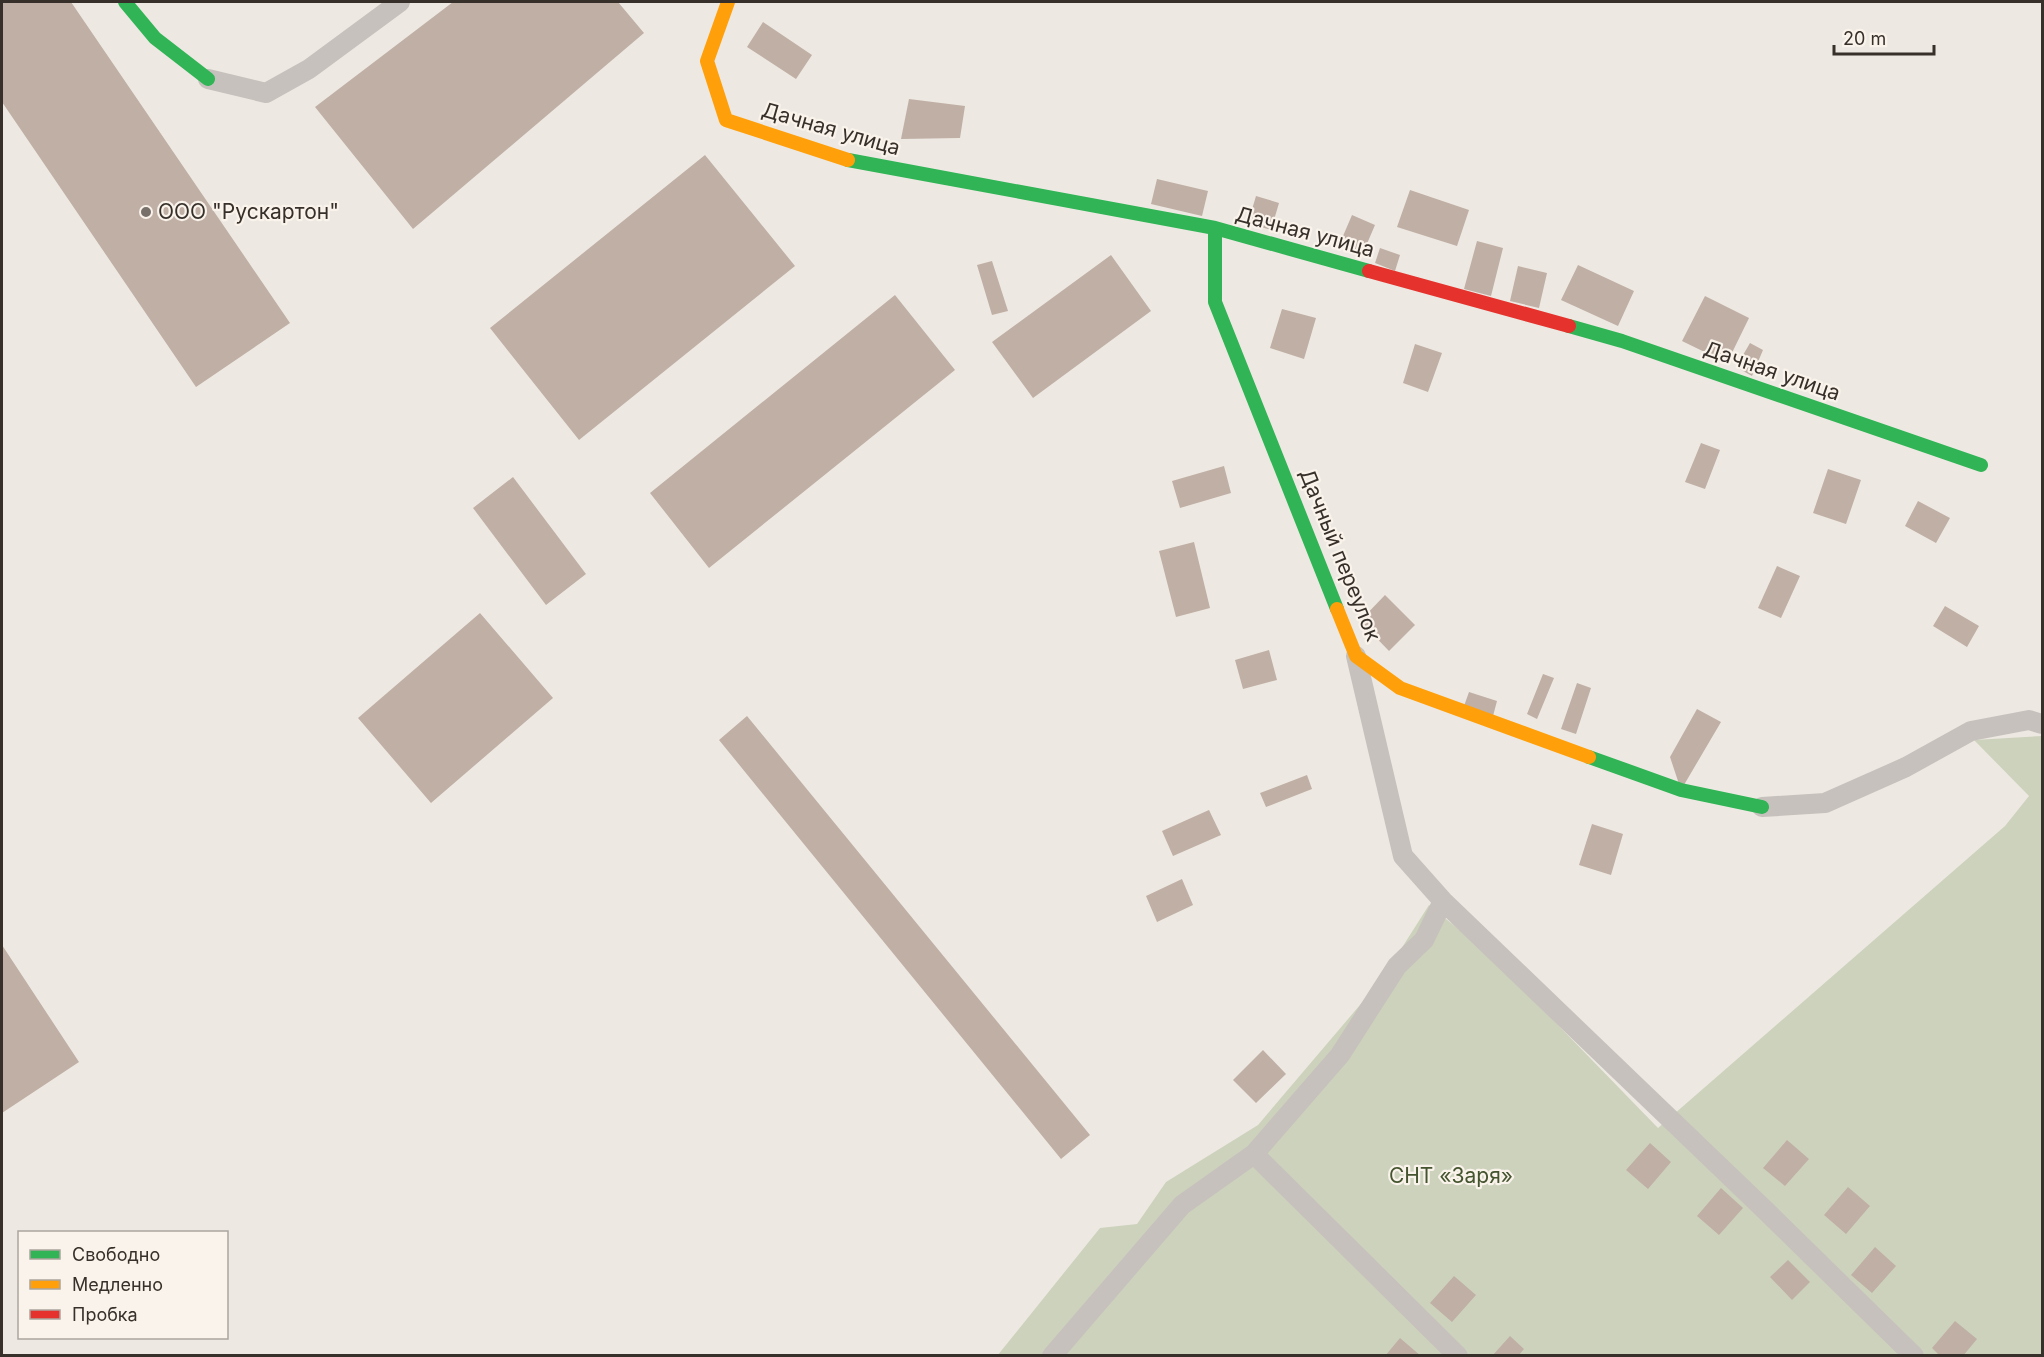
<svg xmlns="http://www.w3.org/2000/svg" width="2044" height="1357" viewBox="0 0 2044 1357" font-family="Inter,sans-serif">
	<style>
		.green { fill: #cdd2bd }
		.building { fill: #c0afa5 }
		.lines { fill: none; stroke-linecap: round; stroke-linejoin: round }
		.lane { stroke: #c6c1bc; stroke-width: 20 }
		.fast { stroke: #30b455; stroke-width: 14 }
		.slow { stroke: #ff9f0a; stroke-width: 14 }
		.jam { stroke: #e5322d; stroke-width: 14 }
		.poi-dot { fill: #77706a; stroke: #f9f3eb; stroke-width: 2 }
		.labels { text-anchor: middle; stroke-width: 4.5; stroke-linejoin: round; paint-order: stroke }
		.street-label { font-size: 21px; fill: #372f2a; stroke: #f9f3eb }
		.poi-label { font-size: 21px; fill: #372f2a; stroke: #f9f3eb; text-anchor: start }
		.park-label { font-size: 21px; fill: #44542e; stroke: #f9f3eb }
	</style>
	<rect width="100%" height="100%" fill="#ede9e2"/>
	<path class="green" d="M2042,736V1355L997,1356L1100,1228L1137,1224L1166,1182L1258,1125L1382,979L1429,905L1490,955L1658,1128L2005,826L2029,796L1974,740Z"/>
	<path class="building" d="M2,2H71L290,323L196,387L2,102Z
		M453,2H618L644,33L413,229L315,107Z
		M763,22L812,55L796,79L747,47Z
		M909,99L965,106L960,138L901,139Z
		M705,155L795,266L579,440L490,328Z
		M1157,179L1208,191L1202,216L1151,204Z
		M1410,190L1469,210L1457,246L1397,227Z
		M1256,196L1279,203L1271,230L1248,223Z
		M1352,215L1375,225L1363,253L1340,243Z
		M1477,241L1503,248L1491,296L1464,289Z
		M1380,248L1400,255L1395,271L1375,263Z
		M1111,255L1151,311L1033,398L992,342Z
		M992,261L1008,311L992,315L977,265Z
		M1578,265L1634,291L1618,326L1561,300Z
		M1518,266L1547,273L1539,308L1510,301Z
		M895,295L955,370L709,568L650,493Z
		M1705,296L1749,318L1727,363L1682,341Z
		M1282,309L1316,318L1304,359L1270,348Z
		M1750,343L1763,350L1752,376L1736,367Z
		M1415,344L1442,353L1428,392L1403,383Z
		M1701,443L1720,450L1705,489L1685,482Z
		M1224,466L1231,493L1180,508L1172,481Z
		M1828,469L1861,480L1846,524L1813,513Z
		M513,477L586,574L546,605L473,508Z
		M1918,501L1950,518L1936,543L1905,526Z
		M1194,542L1210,608L1176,617L1159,551Z
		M1777,566L1800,576L1781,618L1758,608Z
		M1385,595L1415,625L1389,651L1360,621Z
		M1945,606L1979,626L1967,647L1933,626Z
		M480,613L553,698L431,803L358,718Z
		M1269,650L1277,680L1243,689L1235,660Z
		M1543,674L1554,678L1537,719L1527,714Z
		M1577,683L1591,688L1576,734L1561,729Z
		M1469,692L1497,701L1493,716L1464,706Z
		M1697,709L1721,722L1681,790L1670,757Z
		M747,716L1090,1135L1061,1159L719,740Z
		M1307,775L1312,789L1266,807L1260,793Z
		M1209,810L1221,835L1173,856L1162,831Z
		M1592,824L1623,834L1611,875L1579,865Z
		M1182,879L1193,905L1157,922L1146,896Z
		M2,945L79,1062L2,1113Z
		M1263,1050L1286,1074L1256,1103L1233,1080Z
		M1787,1140L1809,1159L1785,1186L1763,1168Z
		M1650,1143L1671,1162L1648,1189L1626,1170Z
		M1848,1187L1870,1206L1846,1234L1824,1215Z
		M1721,1188L1743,1208L1719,1235L1697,1216Z
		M1875,1247L1896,1266L1872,1293L1851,1275Z
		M1788,1260L1810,1282L1792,1300L1770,1277Z
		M1454,1276L1476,1295L1452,1322L1430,1303Z
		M1955,1321L1977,1339L1963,1356H1940L1932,1348Z
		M1510,1336L1524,1349L1518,1356H1492Z
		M1400,1338L1421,1356H1385Z"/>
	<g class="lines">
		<path class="lane" d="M208,79L266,93L309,69L400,2
			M1356,656L1403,856L1443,901L1765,1210L1914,1356
			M1762,807L1825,803L1906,767L1971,731L2029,720L2042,724
			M1254,1154L1458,1356
			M1052,1356L1182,1205L1254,1154L1340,1055L1397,966L1424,940L1443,901"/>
		<path class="fast" d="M125,2L155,38L208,79
			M848,160L1215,228L1369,271
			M1215,228V302L1337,609
			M1569,326L1622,341L1981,465
			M1589,757L1681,790L1762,807"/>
		<path class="slow" d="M728,2L707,61L726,120L848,160
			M1337,609L1356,656L1400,688L1589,757"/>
		<path class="jam" d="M1369,271L1569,326"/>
	</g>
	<circle class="poi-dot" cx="146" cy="212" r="6"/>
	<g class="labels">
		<g class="street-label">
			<text transform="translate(831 129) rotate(16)" y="7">Дачная улица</text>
			<text transform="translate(1305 232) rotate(15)" y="7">Дачная улица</text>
			<text transform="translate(1772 371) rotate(19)" y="7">Дачная улица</text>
			<text transform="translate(1340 555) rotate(68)" y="7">Дачный переулок</text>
		</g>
		<g class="poi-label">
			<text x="158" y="219">ООО "Рускартон"</text>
		</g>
		<g class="park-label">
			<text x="1451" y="1183">СНТ «Заря»</text>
		</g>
	</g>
	<rect width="2044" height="1357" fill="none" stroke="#372f2a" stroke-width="6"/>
	<rect x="18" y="1231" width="210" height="108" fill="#f9f3eb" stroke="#aba59e" stroke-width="1.5"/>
	<rect x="30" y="1250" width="30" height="9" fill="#30b455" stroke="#aba59e" stroke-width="1.5"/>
	<text x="72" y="1261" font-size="18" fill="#372f2a">Свободно</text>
	<rect x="30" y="1280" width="30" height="9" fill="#ff9f0a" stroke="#aba59e" stroke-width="1.5"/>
	<text x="72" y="1291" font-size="18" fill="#372f2a">Медленно</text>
	<rect x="30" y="1310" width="30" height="9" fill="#e5322d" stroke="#aba59e" stroke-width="1.5"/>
	<text x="72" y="1321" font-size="18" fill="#372f2a">Пробка</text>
	<path d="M1834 45v9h100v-9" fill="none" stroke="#372f2a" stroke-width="3"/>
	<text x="1843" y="45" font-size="18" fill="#372f2a" stroke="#f9f3eb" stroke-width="4.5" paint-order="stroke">20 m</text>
</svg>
